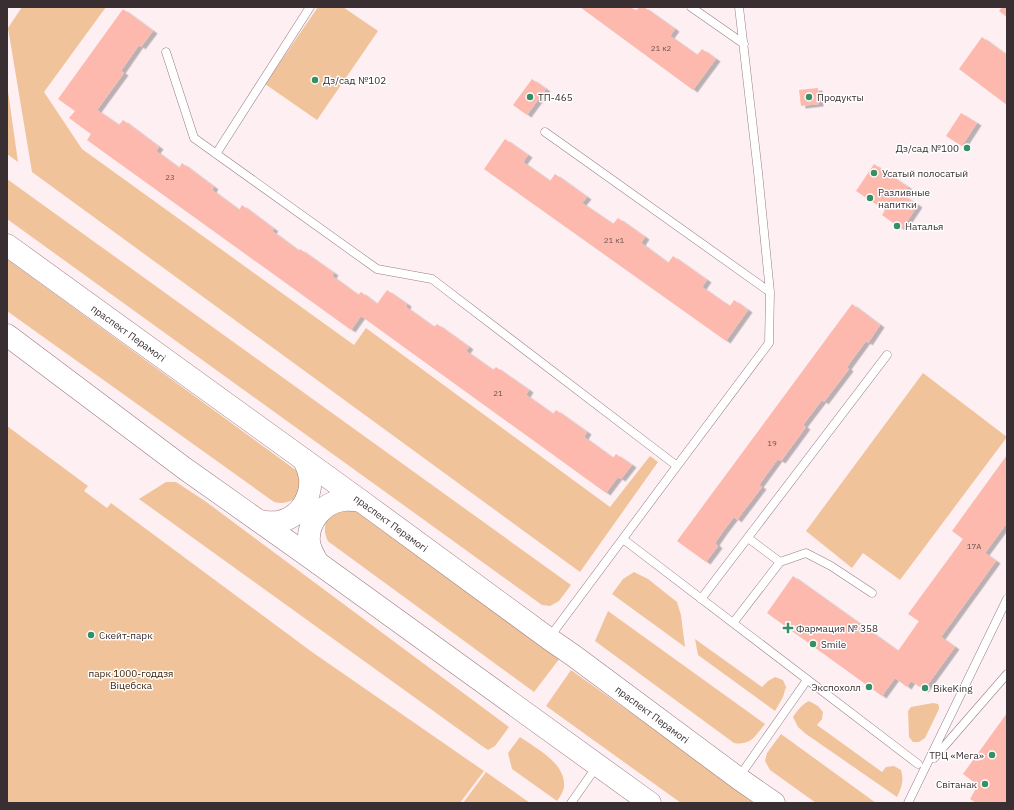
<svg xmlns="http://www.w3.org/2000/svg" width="1014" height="810" viewBox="0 0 1014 810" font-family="'IBM Plex Sans',sans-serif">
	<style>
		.green { fill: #f1c39a }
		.building { fill: #fdb9ad; filter: url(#shadow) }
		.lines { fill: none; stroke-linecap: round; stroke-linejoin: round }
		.service-casing { stroke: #957e85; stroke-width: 9 }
		.primary-casing { stroke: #957e85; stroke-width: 23 }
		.service { stroke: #fff; stroke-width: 8 }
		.primary { stroke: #fff; stroke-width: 22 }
		.poi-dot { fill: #368f65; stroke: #fff; stroke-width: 1.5 }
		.labels { text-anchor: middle; stroke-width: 3; stroke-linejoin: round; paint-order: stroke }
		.number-label { font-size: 8px; fill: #6a5251 }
		.poi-label { font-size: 10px; fill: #392f32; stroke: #fff; text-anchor: start }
		.street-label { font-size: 10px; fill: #392f32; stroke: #fff }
		.park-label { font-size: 10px; fill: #3d240c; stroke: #fff }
	</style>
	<defs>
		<filter id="shadow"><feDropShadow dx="4.5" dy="2.5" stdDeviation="0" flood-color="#0004"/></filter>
	</defs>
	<rect width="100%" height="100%" fill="#feeff3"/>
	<path class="green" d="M22,7H106L44,92L82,149L354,345L366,328L610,507L650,456L658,462L580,572L32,172L8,28Z
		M318,7H343L378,31L317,120L265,84Z
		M7,84L18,162L7,154Z
		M7,179L571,585L559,601L550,606L542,605L7,219Z
		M7,259L297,471L301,477L297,497C289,503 283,504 274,502L7,311Z
		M923,373L1007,437L900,580L863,553L852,568L806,531Z
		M7,426L88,486L84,491L107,508L111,503L312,652L484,771L460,803H7Z
		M166,482H176L205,501L509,727L495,746L488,750L482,746L139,499Z
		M352,508L560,658L534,692L329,542C328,542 326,537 326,536C323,529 326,517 333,513C337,510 347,509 352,508Z
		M634,572L648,579L677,602L681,615L685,647L612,594L623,579Z
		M608,611L765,724C756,735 751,746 734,743L595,641Z
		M695,639L762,687L768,681L775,677L783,680L786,687L783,697L775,711L698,655Z
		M571,670L757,803H681L546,706Z
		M809,701L818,706L823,712L822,719L817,725L882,772L886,767L894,766L901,770C904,781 902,787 897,797L806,734L798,727L793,717C798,710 801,705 809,701Z
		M933,703L938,704L939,706V709L925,738L919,742H913L909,737L908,711L911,707Z
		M781,734L876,803H816L770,770L765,761L767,753Z
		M520,737C537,749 566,763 564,787C563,792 560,797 557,801L512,769L508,753Z
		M486,772L530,803H463Z"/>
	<path class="building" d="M580,7H631L636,11L639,7H644L675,29L670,36L697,55L702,49L716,59L693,90Z
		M1002,7H1007V17L999,11Z
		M123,9L153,31L141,47L139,45L121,71L124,73L97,110L119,125L123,120L159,147L156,151L179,168L182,163L214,187L212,190L239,210L242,205L274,229L272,231L299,251L300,249L334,273L332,276L358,295L361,292L377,304L387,290L407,304L406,307L434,327L437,324L469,347L466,351L493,370L496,367L529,390L526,395L553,414L556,410L587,432L584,437L613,458L616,454L632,465L621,479L618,477L606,493L361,316L351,330L87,140L91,134L69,118L75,111L58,99Z
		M982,37L1005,54L1007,51V105L959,69Z
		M532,79L546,89L527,115L513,105Z
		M818,88L819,104L801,106L799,90Z
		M961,113L977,123L962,146L946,136Z
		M505,139L528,155L523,162L550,181L555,174L587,197L582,203L613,224L618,218L645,237L641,243L668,263L673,256L707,280L702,287L719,299L730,306L734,300L748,310L726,341L484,169Z
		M874,164L908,187L903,195L918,205L902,229L882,215L885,210L856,191Z
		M852,304L880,325L868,343L866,341L847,367L849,369L824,402L822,400L803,425L806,427L781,461L778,459L759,485L762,487L737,520L734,517L724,530L715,543L718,546L706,562L677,541Z
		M1007,455V523L985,553L996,561L941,637L955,647L924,690L911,681L907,687L895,678L882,696L767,613L793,576L898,651L919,621L908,614L963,539L952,531Z
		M1007,713V803H976L970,799L978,785L963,774Z"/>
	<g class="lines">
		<defs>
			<path id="service" d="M691,7L744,44
				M166,52L194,138L377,269L432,279L677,466
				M545,132L770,292
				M216,154L310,7
				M748,538L780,562
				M623,539L918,764
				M701,599L887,355
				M733,623L780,562L806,553L831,566L872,593
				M549,638L677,466L769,343L770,292L758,172L739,7
				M934,758L1007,674
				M739,777L807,680
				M571,803L597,766
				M908,803L1007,599"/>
			<g id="primary">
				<path id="s1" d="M7,245L361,501L548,638L574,656L738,778L774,803"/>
				<path d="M7,335L184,468L318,563L650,803"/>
				<path d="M260,521C266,522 272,523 278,522C299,518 312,498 310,478C309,471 307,466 304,460"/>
				<path d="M318,563C314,556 310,550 309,542C307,522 323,503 343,500C349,499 355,500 361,501"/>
			</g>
		</defs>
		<use href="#service" class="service-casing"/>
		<use href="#primary" class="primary-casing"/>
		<use href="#service" class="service"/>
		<use href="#primary" class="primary"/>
	</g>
	<g class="poi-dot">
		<circle cx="315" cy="80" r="4"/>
		<circle cx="530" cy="97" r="4"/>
		<circle cx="809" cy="97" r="4"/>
		<circle cx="967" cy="148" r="4"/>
		<circle cx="874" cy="173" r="4"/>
		<circle cx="870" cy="198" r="4"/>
		<circle cx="897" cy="226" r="4"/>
		<path d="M786 622h4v4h4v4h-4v4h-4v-4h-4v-4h4z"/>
		<circle cx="91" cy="635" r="4"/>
		<circle cx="813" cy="644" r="4"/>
		<circle cx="869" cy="687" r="4"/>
		<circle cx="925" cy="688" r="4"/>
		<circle cx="992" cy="755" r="4"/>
		<circle cx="985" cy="784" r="4"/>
	</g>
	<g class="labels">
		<g class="number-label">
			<text x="661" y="51">21 к2</text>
			<text x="170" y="180">23</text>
			<text x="614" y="243">21 к1</text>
			<text x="498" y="396">21</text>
			<text x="772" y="446">19</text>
			<text x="974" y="549">17А</text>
		</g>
		<g class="poi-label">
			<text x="323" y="84">Дз/сад №102</text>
			<text x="538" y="101">ТП-465</text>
			<text x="817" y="101">Продукты</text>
			<text x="959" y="152" text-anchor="end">Дз/сад №100</text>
			<text x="882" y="177">Усатый полосатый</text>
			<text x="878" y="196">Разливные<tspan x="878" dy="12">напитки</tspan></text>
			<text x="905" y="230">Наталья</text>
			<text x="796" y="632">Фармация № 358</text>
			<text x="99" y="639">Скейт-парк</text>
			<text x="821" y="648">Smile</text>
			<text x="861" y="691" text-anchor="end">Экспохолл</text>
			<text x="933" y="692">BikeKing</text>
			<text x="984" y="759" text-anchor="end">ТРЦ «Мега»</text>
			<text x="977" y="788" text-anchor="end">Світанак</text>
		</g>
		<g class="street-label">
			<text dy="4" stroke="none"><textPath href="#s1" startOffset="150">праспект Перамогі</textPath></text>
			<text dy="4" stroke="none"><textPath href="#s1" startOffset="474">праспект Перамогі</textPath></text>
			<text dy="4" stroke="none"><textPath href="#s1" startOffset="798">праспект Перамогі</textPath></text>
		</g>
		<g class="park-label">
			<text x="131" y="677">парк 1000-годдзя<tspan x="131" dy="12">Віцебска</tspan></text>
		</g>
	</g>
	<rect width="1014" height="810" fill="none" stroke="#392f32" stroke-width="16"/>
</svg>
